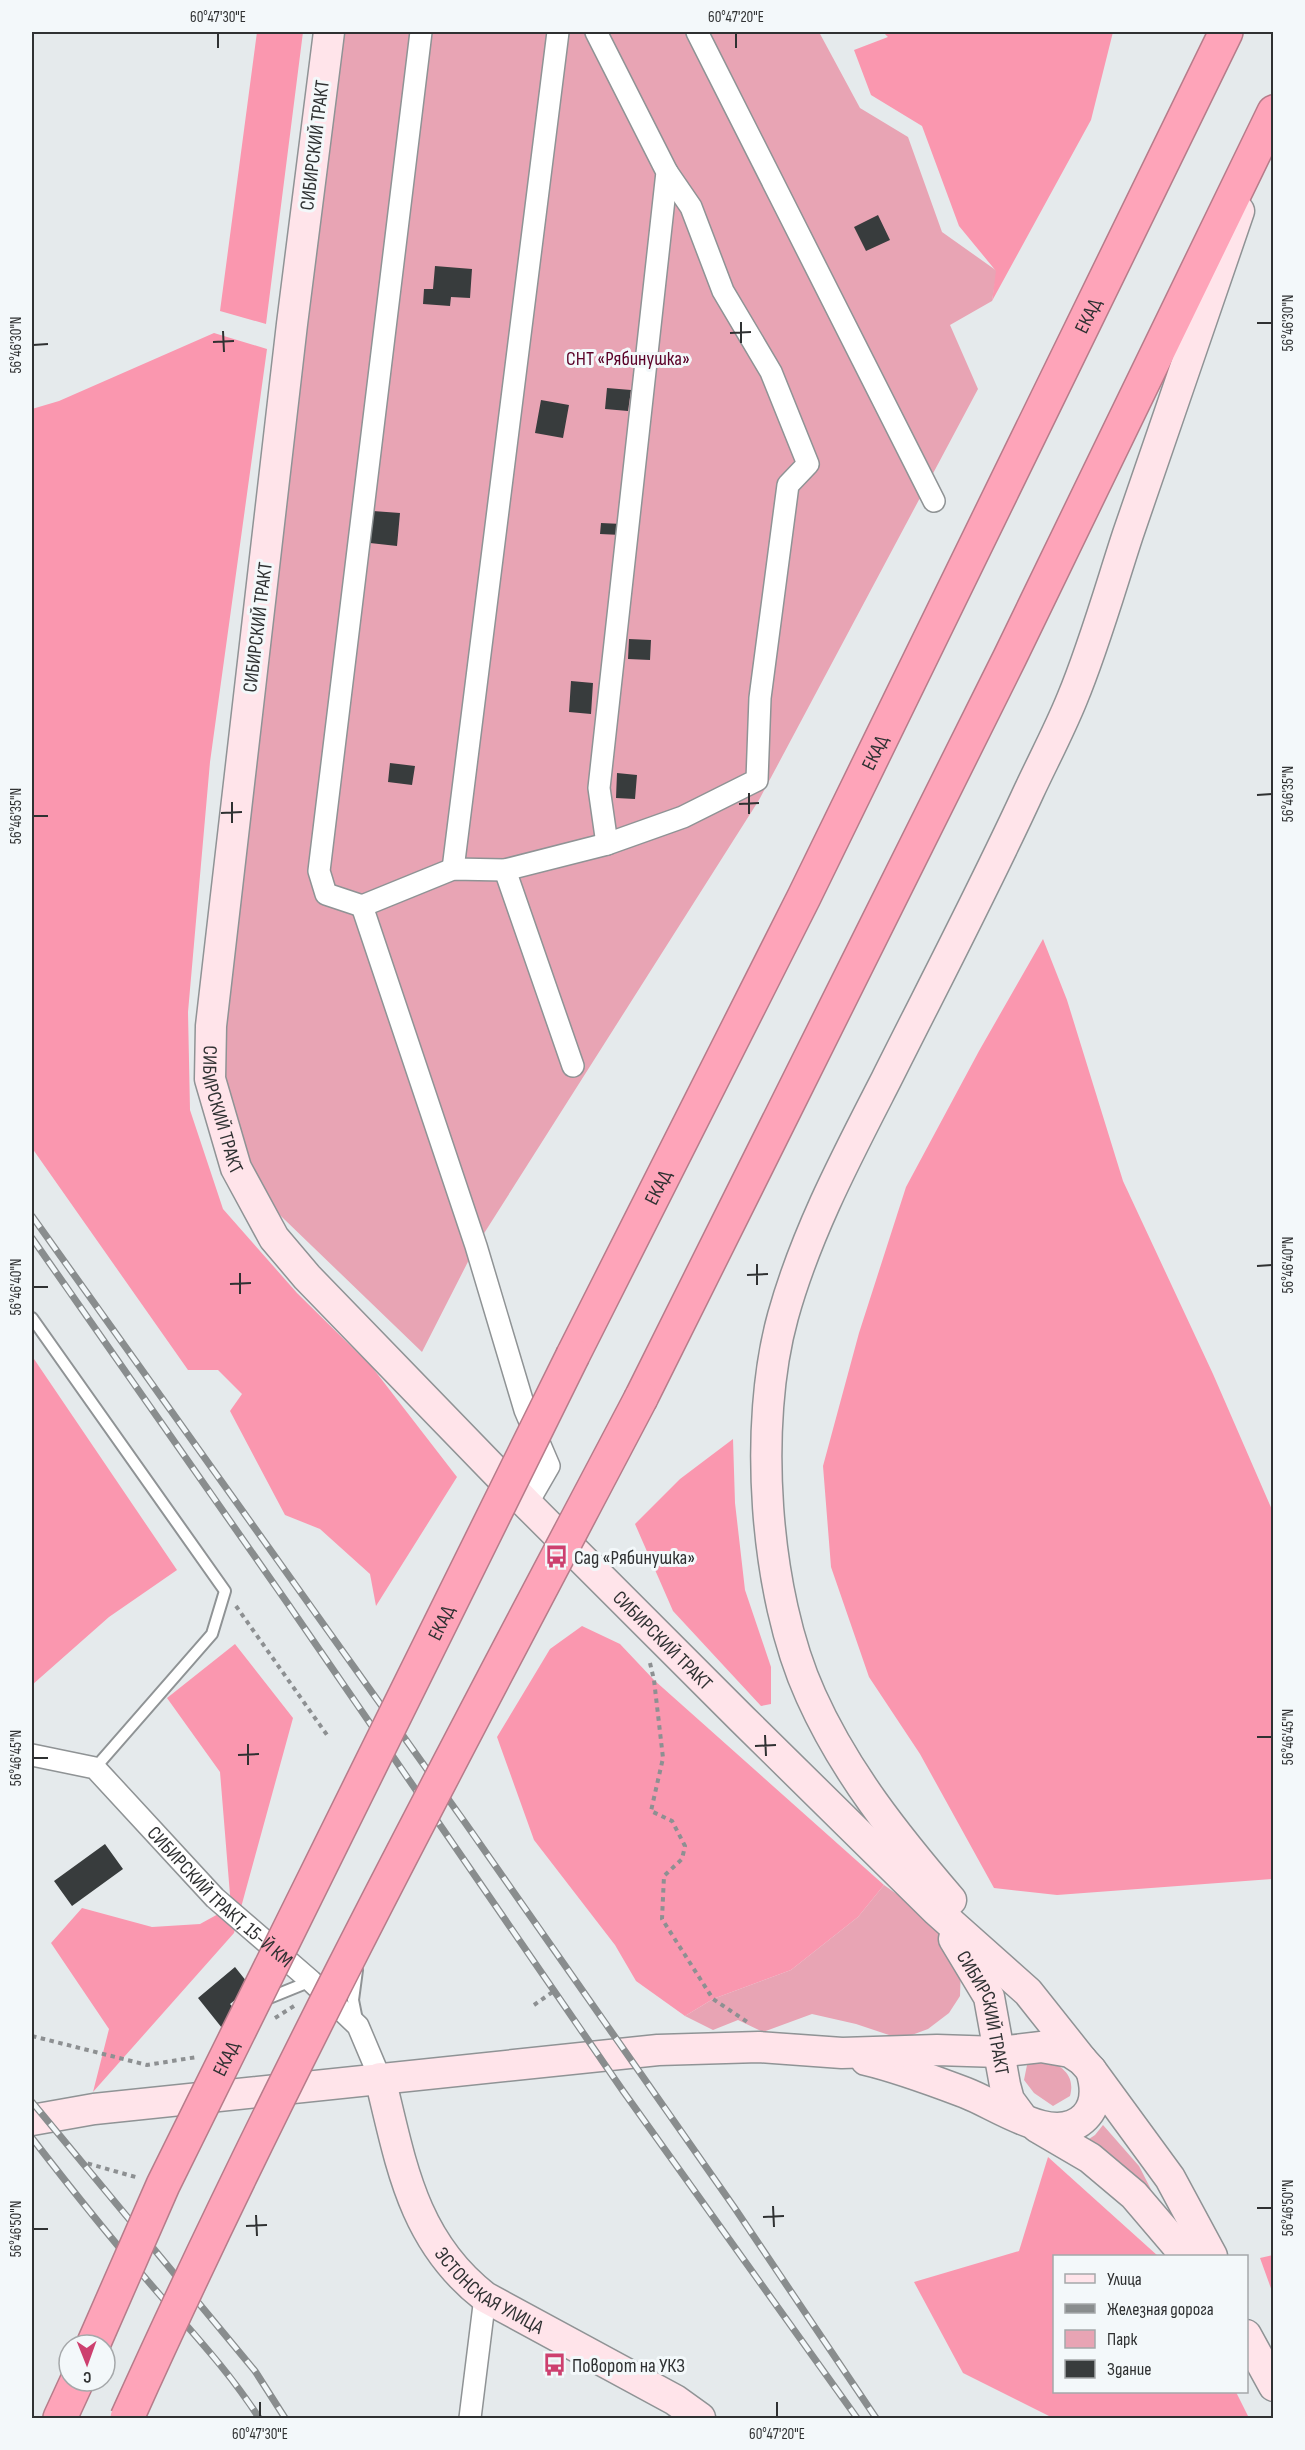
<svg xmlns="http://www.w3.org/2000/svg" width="1305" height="2450" viewBox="0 0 1305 2450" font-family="'Sofia Sans Condensed',sans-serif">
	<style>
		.green { fill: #e8a4b4 }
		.forest { fill: #fa97af }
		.building { fill: #383c3d }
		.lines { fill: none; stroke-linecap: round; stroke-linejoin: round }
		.lane-casing { stroke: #8f9395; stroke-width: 14 }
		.street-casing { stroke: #8f9395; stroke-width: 24 }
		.secondary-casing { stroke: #8f9395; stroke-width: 33 }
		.highway-casing { stroke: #b67c8a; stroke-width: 36 }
		.path { stroke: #8d9092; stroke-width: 4; stroke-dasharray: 4.5 4.5; stroke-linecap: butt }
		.lane { stroke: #fff; stroke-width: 10 }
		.street { stroke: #fff; stroke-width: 21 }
		.secondary { stroke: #ffe4ea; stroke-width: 30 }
		.highway { stroke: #fea4b9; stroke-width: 33 }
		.rail-casing { stroke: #898d8e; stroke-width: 7 }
		.rail { stroke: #f3f8fa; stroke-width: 4.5; stroke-dasharray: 14; stroke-linecap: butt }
		.highway-bridge-casing { stroke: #b67c8a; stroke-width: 36; stroke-linecap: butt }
		.highway-bridge { stroke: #fea4b9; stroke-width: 33 }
		.ticks { fill: none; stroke: #2f3132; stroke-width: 2 }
		.labels { text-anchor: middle; stroke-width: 6; stroke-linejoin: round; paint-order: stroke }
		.street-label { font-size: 20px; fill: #2f3132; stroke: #f3f8fa }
		.park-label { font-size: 20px; fill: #5a0027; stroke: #f3f8fa }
		.poi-label { font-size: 20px; fill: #2f3132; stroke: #f3f8fa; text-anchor: start }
		.neatline { fill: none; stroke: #2f3132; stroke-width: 2 }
		.ticks-label { font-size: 15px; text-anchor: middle; fill: #2f3132 }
	</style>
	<rect width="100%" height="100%" fill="#e5eaec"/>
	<path class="green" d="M343,32H819L860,108L908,137L942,232L997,271L992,301L950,325L978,389L759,800L476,1246L422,1352L257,1193L230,1109L220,1041L262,718L277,557Z
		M884,1885L940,1925L961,1967L960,1996L949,2013L928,2029L901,2039L856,2024L812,2014L763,2032L738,2020L713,2030L685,2016L713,1999L791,1970L858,1917Z
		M1043,2055C1060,2067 1076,2073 1070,2096L1053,2106L1034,2093L1024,2080L1027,2065Z
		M1103,2125L1139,2166L1159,2205L1086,2141L1095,2135Z"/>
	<path class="forest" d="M257,32H303L266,324L220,311Z
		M883,32H1113L1091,120L992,301L996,271L959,226L922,126L871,95L854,50L888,37Z
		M214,333L267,349L210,762L188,1012L190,1110L223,1209L297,1293L372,1367L457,1477L376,1606L370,1574L320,1529L285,1515L230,1411L242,1394L218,1370H188L32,1148V409L59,401Z
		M1043,939L1067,1000L1123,1181L1213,1374L1273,1512V1879L1057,1895L994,1888L920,1754L869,1677L831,1567L823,1466L859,1333L906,1187L979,1051Z
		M32,1356L177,1570L109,1617L32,1685Z
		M733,1439L735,1503L745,1590L771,1667V1704L761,1706L673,1611L635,1524L680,1479Z
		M582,1626L620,1644L654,1680L884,1885L858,1917L791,1970L713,1999L685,2016L636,1981L615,1945L534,1840L497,1737L550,1649Z
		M235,1644L293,1718L234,1933L93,2092L109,2029L51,1943L82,1908L152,1927L200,1924L231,1907L220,1772L167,1698Z
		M1048,2157L1158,2256H1054V2392H1236L1249,2418H1053L963,2373L914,2282L1019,2251Z
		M1273,2255H1274L1273,2294L1260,2258Z"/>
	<path class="building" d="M878,215L890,240L866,251L854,227Z
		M435,266L472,269L470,298L451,297L450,306L423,304L424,289H433Z
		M607,388L631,390L628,411L605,409Z
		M541,400L569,405L563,438L535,433Z
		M373,511L400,513L397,546L370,543Z
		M601,523L622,524L621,535L600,534Z
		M629,639L651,640L650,660L628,659Z
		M571,681L593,683L591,714L569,712Z
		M390,763L415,766L412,785L388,782Z
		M617,773L637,775L635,799L616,798Z
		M105,1844L123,1869L72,1906L54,1881Z
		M235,1967L251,1987L230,2004L239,2014L222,2028L198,1998Z"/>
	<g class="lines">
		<defs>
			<path id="lane" d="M32,1318L225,1591L212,1634L95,1768
				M357,1970L353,2000L357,2020
				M264,2000L311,1981"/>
			<g id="street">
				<path d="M421,32L319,871L326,894L362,906L453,869L505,870L607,844L683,817L757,780L760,698L788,485L808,464L771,372L723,291L691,207L667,172"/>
				<path d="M596,32L667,172L599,788L607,844"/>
				<path d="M697,32L934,501"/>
				<path d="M453,869L558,32"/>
				<path d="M505,870L573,1066"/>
				<path d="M362,906L476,1246L525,1410L549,1466L527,1504"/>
				<path id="s1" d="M32,1755L95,1768L215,1898L311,1981L358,2026L380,2078"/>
				<path d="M470,2418L485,2297"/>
			</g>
			<g id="secondary">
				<path id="s2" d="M329,32L292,324L211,1026L210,1079L236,1168L274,1238L307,1277L527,1504L742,1719L937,1911L1028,1992L1082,2060"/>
				<path d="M951,1900C897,1837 845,1772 811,1696C764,1593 753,1424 783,1316C806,1233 847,1156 886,1080C934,984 984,889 1029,791C1043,761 1059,731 1072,699C1094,646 1110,589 1128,534C1165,426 1202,319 1239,211"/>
				<path id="s3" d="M954,1939L989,1997L1005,2085L1009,2100L1023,2119"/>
				<path d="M866,2060C900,2068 934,2081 966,2093C998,2105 1055,2148 1085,2117C1098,2104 1096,2086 1091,2070"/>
				<path id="s4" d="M380,2078C401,2163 412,2240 485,2297L675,2400L700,2418"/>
				<path d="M32,2120L94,2109L658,2050L759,2047L842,2053L937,2050L999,2052L1041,2047L1070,2052L1082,2060L1091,2070L1170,2178L1212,2256"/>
				<path d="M1037,2127L1090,2158L1134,2195L1186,2256"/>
				<path d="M1246,2335L1274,2386"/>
			</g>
			<g id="highway">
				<path id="s5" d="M573,1355L804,897L1226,32"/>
				<path d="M641,1398L1010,657L1274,112"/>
				<path d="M60,2418L77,2381"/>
			</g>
		</defs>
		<use href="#lane" class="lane-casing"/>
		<use href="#street" class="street-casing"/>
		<use href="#secondary" class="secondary-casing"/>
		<use href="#highway" class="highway-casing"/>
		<path class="path" d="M236,1606L327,1735
			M650,1663L654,1680L663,1758L651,1811L672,1821L685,1846L682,1859L664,1876L662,1919L713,1999L749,2023
			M534,2005L554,1991
			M275,2018L294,2006
			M32,2036L147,2065L197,2057
			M79,2161L139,2178"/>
		<use href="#lane" class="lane"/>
		<use href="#street" class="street"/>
		<use href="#secondary" class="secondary"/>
		<use href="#highway" class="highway"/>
		<defs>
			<path id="rail" d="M32,1216L466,1824L734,2207L876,2418
				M32,1238L288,1604L623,2091L857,2418
				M32,2102L255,2371L285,2418
				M32,2138C69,2186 107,2234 147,2280C186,2326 227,2368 259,2418"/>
		</defs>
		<use href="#rail" class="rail-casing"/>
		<use href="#rail" class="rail"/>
		<defs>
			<g id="highway-bridge">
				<path id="s6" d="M93,2345L163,2185L573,1355"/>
				<path d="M127,2418C283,2071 464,1735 641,1398"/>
			</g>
		</defs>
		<use href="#highway-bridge" class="highway-bridge-casing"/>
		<use href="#highway-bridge" class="highway-bridge"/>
	</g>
	<path class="ticks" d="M218,33V48M736,33V48M741,322V343M1257,323H1272M223,331L224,352M730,333L751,332M213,342L234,341M33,345L48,344M749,793V814M1257,795L1272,794M232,802V823M739,804L759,803M221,813L242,812M33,816H48M757,1264V1285M1257,1266L1272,1265M240,1273V1294M747,1275L768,1274M230,1284L251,1283M33,1287H48M765,1735L766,1756M1257,1737H1272M248,1744V1765M755,1746L776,1745M238,1755L259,1754M33,1758H48M773,2206L774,2227M1257,2208H1272M256,2215L257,2236M763,2217L784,2216M246,2226L267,2225M33,2229H48M260,2402V2417M777,2402V2417"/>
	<defs>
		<symbol id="bus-bare" viewBox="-9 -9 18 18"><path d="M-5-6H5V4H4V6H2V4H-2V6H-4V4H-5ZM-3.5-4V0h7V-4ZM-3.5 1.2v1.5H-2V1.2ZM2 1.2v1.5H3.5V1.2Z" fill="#cd406f" stroke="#f3f8fa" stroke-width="2.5" paint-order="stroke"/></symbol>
	</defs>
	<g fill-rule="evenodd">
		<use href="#bus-bare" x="540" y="1540" width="33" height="33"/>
		<use href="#bus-bare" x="538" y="2348" width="33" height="33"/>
	</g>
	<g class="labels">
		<g class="street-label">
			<text transform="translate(314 145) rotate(-83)" y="7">СИБИРСКИЙ ТРАКТ</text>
			<text dy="7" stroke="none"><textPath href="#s5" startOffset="1160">ЕКАД</textPath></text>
			<text transform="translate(257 627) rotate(-83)" y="7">СИБИРСКИЙ ТРАКТ</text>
			<text dy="7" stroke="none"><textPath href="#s5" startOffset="674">ЕКАД</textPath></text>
			<text dy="7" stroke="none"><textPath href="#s2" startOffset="1086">СИБИРСКИЙ ТРАКТ</textPath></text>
			<text dy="7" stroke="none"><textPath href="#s5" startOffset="188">ЕКАД</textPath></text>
			<text dy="7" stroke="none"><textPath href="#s6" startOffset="802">ЕКАД</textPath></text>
			<text dy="7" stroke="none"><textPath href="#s2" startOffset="1786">СИБИРСКИЙ ТРАКТ</textPath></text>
			<text dy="7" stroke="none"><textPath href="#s1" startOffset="244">СИБИРСКИЙ ТРАКТ, 15-Й КМ</textPath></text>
			<text dy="7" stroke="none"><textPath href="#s3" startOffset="81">СИБИРСКИЙ ТРАКТ</textPath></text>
			<text dy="7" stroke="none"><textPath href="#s6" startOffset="316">ЕКАД</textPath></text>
			<text dy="7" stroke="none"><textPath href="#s4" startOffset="248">ЭСТОНСКАЯ УЛИЦА</textPath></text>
		</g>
		<g class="park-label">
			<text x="628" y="365">СНТ «Рябинушка»</text>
		</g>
		<g class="poi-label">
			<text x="574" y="1564">Сад «Рябинушка»</text>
			<text x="572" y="2372">Поворот на УКЗ</text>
		</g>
	</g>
	<rect width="1305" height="2450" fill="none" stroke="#f3f8fa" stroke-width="66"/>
	<rect x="1053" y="2255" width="195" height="138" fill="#f3f8fa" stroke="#a5a8aa" stroke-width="1.5"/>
	<rect x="1065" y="2274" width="30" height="9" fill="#ffe4ea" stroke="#a5a8aa" stroke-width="1.5"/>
	<text x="1107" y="2285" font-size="18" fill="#2f3132">Улица</text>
	<rect x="1065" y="2304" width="30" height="9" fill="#898d8e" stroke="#a5a8aa" stroke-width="1.5"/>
	<text x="1107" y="2315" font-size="18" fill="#2f3132">Железная дорога</text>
	<rect x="1065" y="2330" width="30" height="18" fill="#e8a4b4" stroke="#a5a8aa" stroke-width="1.5"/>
	<text x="1107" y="2345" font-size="18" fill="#2f3132">Парк</text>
	<rect x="1065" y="2360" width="30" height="18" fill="#383c3d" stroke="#a5a8aa" stroke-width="1.5"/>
	<text x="1107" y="2375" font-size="18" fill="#2f3132">Здание</text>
	<g transform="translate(87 2363) rotate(179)"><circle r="28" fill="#f3f8fa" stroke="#a5a8aa" stroke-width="1.5"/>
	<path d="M0-4.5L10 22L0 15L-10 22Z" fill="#cd406f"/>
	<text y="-9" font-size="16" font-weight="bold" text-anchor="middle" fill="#2f3132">С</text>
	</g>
	<rect x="33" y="33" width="1239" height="2384" class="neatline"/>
	<g class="ticks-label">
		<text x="218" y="22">60°47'30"E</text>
		<text x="736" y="22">60°47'20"E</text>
		<text transform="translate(1288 323) rotate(-90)" y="5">56°46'30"N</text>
		<text transform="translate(16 345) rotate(-90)" y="5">56°46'30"N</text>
		<text transform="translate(1288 794) rotate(-90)" y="5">56°46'35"N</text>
		<text transform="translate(16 816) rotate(-90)" y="5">56°46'35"N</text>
		<text transform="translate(1288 1265) rotate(-90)" y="5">56°46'40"N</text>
		<text transform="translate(16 1287) rotate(-90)" y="5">56°46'40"N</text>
		<text transform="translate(1288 1737) rotate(-90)" y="5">56°46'45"N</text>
		<text transform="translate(16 1758) rotate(-90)" y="5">56°46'45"N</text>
		<text transform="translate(1288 2208) rotate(-90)" y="5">56°46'50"N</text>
		<text transform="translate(16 2229) rotate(-90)" y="5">56°46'50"N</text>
		<text x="260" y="2439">60°47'30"E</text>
		<text x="777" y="2439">60°47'20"E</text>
	</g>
</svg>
